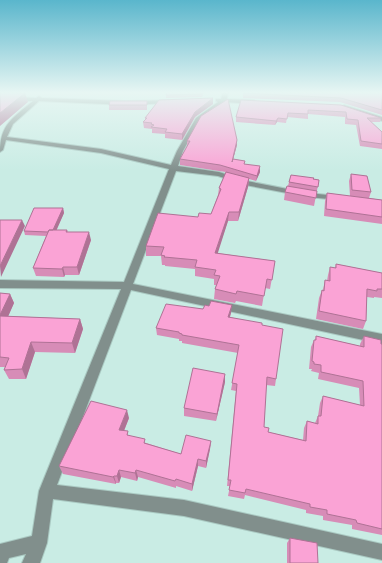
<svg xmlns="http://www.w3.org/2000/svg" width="382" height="563" viewBox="0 0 382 563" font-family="'Archivo Narrow',sans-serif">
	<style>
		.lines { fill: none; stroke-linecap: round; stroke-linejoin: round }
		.minor-casing { stroke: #aac9c2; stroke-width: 2 }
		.minor { fill: #818f8c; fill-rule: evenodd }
		.wall { fill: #d78cb7 }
		.shaded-wall { fill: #af7295 }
		.building { fill: #faa3d5; stroke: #af7295 }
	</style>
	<rect width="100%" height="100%" fill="#c9ece4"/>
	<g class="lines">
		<defs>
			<path id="minor" d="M223,92H228L227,99L254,100L257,102L254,104L225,102L200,120L183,151L178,166L219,172L247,181L308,193L338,196L342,198L338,200L308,197L245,185L218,176L176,171L133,284L382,334V344L131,290L57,485L184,500L382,544V560L184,516L53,499L47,543L40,563H22L26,554L9,558L7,563H0V544L32,536L39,491L121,289L0,288V280L124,282L169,169L101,153L6,140L3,150L0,152C0,124 13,118 33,101L0,100V96L36,98L39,96L42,98L126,101L174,100V102L172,103L126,105L39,101L13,124L7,137L101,149L171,165L177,151L196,118L218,102L216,101V99H221Z
				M344,105L382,117V121L342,108L341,107Z"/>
		</defs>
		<use href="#minor" class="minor-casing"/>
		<use href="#minor" class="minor"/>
	</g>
	<path class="wall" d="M167,92H204L202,97L166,98V95Z
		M243,92H382V115L340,102L243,98Z
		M147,101V110H109V105Z
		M213,104L195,117L182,140L165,138V134L152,133V129L144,128L143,122L145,120V118Z
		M341,105L381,118L380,122H371L382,133V149L360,146L356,125L345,124V117L308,114V119L287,117L286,123L277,122L275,125L236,122V117Z
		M237,140V145L233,159L245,161L244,164L260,172L256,181L249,179L248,187L238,221H228L217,253L275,261L270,289L265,288L262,306L236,301L235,303L214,299L215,289L216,285H214V279L195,276V269L165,266V265H162L161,256H146V246L198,217L211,214L218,195L219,188L226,172L219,171L180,165V159L187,146V141Z
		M351,174L371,192L369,198L382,200V224L324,216L325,201L327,193L350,196L349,181Z
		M313,179L319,180L314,206L284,200L285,192L288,186L289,182Z
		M63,208L64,213L56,230H67L68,232L91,240L79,275H65L64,277L36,276L33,268L46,236L25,235L24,231Z
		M336,264L382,273V298L374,297V298L367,297L366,321L363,329L316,319L319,298L322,290H323L325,280L327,281L328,275L330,267L335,268Z
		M0,293L10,294L14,303L8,316L80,319L83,329L75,353L35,352L26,379H9L4,370L5,367H0Z
		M231,313L230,317L262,325L276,379L275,386L266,385L264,427L268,432L303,440L304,428L307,421L315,423L318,416L320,403L323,396L360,405L359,388L318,379L319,373L311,371L312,369H309L311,347L314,340H315L316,336L360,346V344L364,336L382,344V535L352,529V525L323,520V516L306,513V510L245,495L244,499L228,496L230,486H227L236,391L231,390L238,353L182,343V341H179V339L157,335L156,328Z
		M225,374V382L216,421L184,416V408Z
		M129,418L124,431L129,436L146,443L181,454L211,441L210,449L206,468L198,466L192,491L176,486V488L138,477L137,481L121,477L119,483H116V484L63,474L59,466Z
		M290,538L318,563H287V543Z"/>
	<path class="shaded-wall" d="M25,93L28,102L0,126V113Z
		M213,98V104L195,117L182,140V134L195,112Z
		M278,118L277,122L275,125L276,121Z
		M237,140V145L231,167L232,162Z
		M260,166V172L256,181L257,176Z
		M249,178L248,187L238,221L239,212Z
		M63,208L64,213L54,236L52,232Z
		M229,212L228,221L215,262V253Z
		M22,220L25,226L1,277L0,266Z
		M89,232L91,240L79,275L77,267Z
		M63,267L65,275L64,277L62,269Z
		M10,294L14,303L4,326L0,317V315Z
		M232,305L231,313L227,325L228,317Z
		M80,319L83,329L75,353L72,343Z
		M31,342L35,352L26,379L22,369Z
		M225,374V382L216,421L217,414Z
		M127,410L129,418L121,438L119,430Z
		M211,441L210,449L206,468V461Z
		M198,459V466L192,491V484Z
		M119,470L121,477L119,483L117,476Z
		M136,470L138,477L137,481L135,473Z
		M114,476L116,483V484L113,477Z"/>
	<path class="building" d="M0,92H7L25,93L0,113Z
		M167,92H203L202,94L166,95Z
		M243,92H382V110L341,98L243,93Z
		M213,98L195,112L182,134L165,132L167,129L151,127L154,125L151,124L152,123L143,122L147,118H145L159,100Z
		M228,99L237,140L232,162L233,159L245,161L244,164L260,166L257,176L220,165L180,159L190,141H187L201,116Z
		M241,100L341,105L381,118H367L382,132V144L361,141L358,120L347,119L346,112L308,110V114L288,113L287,119L278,118L276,121L236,117Z
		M110,101H147V105H109Z
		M226,172L249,178L239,212H229L215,253L275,261L272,280L267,279L264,296L237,291L236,294L215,289L220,276L214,275L216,270L195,267L197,260L164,257L165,256L161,255L164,247L146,246L158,213L198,217L199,213L211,214L221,189L219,188Z
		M351,174L367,176L371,192L352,190Z
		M291,175L314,178L313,179L319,180L318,187L289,182Z
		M287,186L317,191L316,198L285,192Z
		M327,193L382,200V217L326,209Z
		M34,208H63L53,230H49L48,232L24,231Z
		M0,220H22L0,266Z
		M49,230H67L66,232H89L77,267H63L62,269L33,268Z
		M336,264L382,273V289H377V291L367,289L366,321L319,311L322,290L324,291L325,280L330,281V267L336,268Z
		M0,293L10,294L0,315Z
		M211,301L232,305L228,317L262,323V325L283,329L276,379L267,377L264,427L269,428L268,432L306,441L307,421L318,424V416H321L323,396L364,406L363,381L321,372V365L314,364V362L312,361L314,340H316V336L364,347V336L381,340V344H382V529L357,523L356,520L327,514V510L310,507V504L246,489L245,493L229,490L231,480H228L237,384L232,383L239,345L182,335V334L179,333V332L156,328L166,304L203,309L205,305L209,306Z
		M0,316L80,319L72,343L31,342L22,369L4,370L9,358L0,357Z
		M193,368L225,374L217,414L184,408Z
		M91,401L127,410L119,430L128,431L127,435L145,439L144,443L181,454L186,435L211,441L206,461L198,459L192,484L176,479L175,481L136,470L135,473L119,470L117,476H114L113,477L59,466Z
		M290,538L317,543L318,563H290Z"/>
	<linearGradient id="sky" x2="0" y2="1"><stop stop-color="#5ab6cc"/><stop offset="0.54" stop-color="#e7f6f3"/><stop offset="1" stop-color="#e7f6f3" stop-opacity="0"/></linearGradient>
	<rect width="382" height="171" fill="url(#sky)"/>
</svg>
